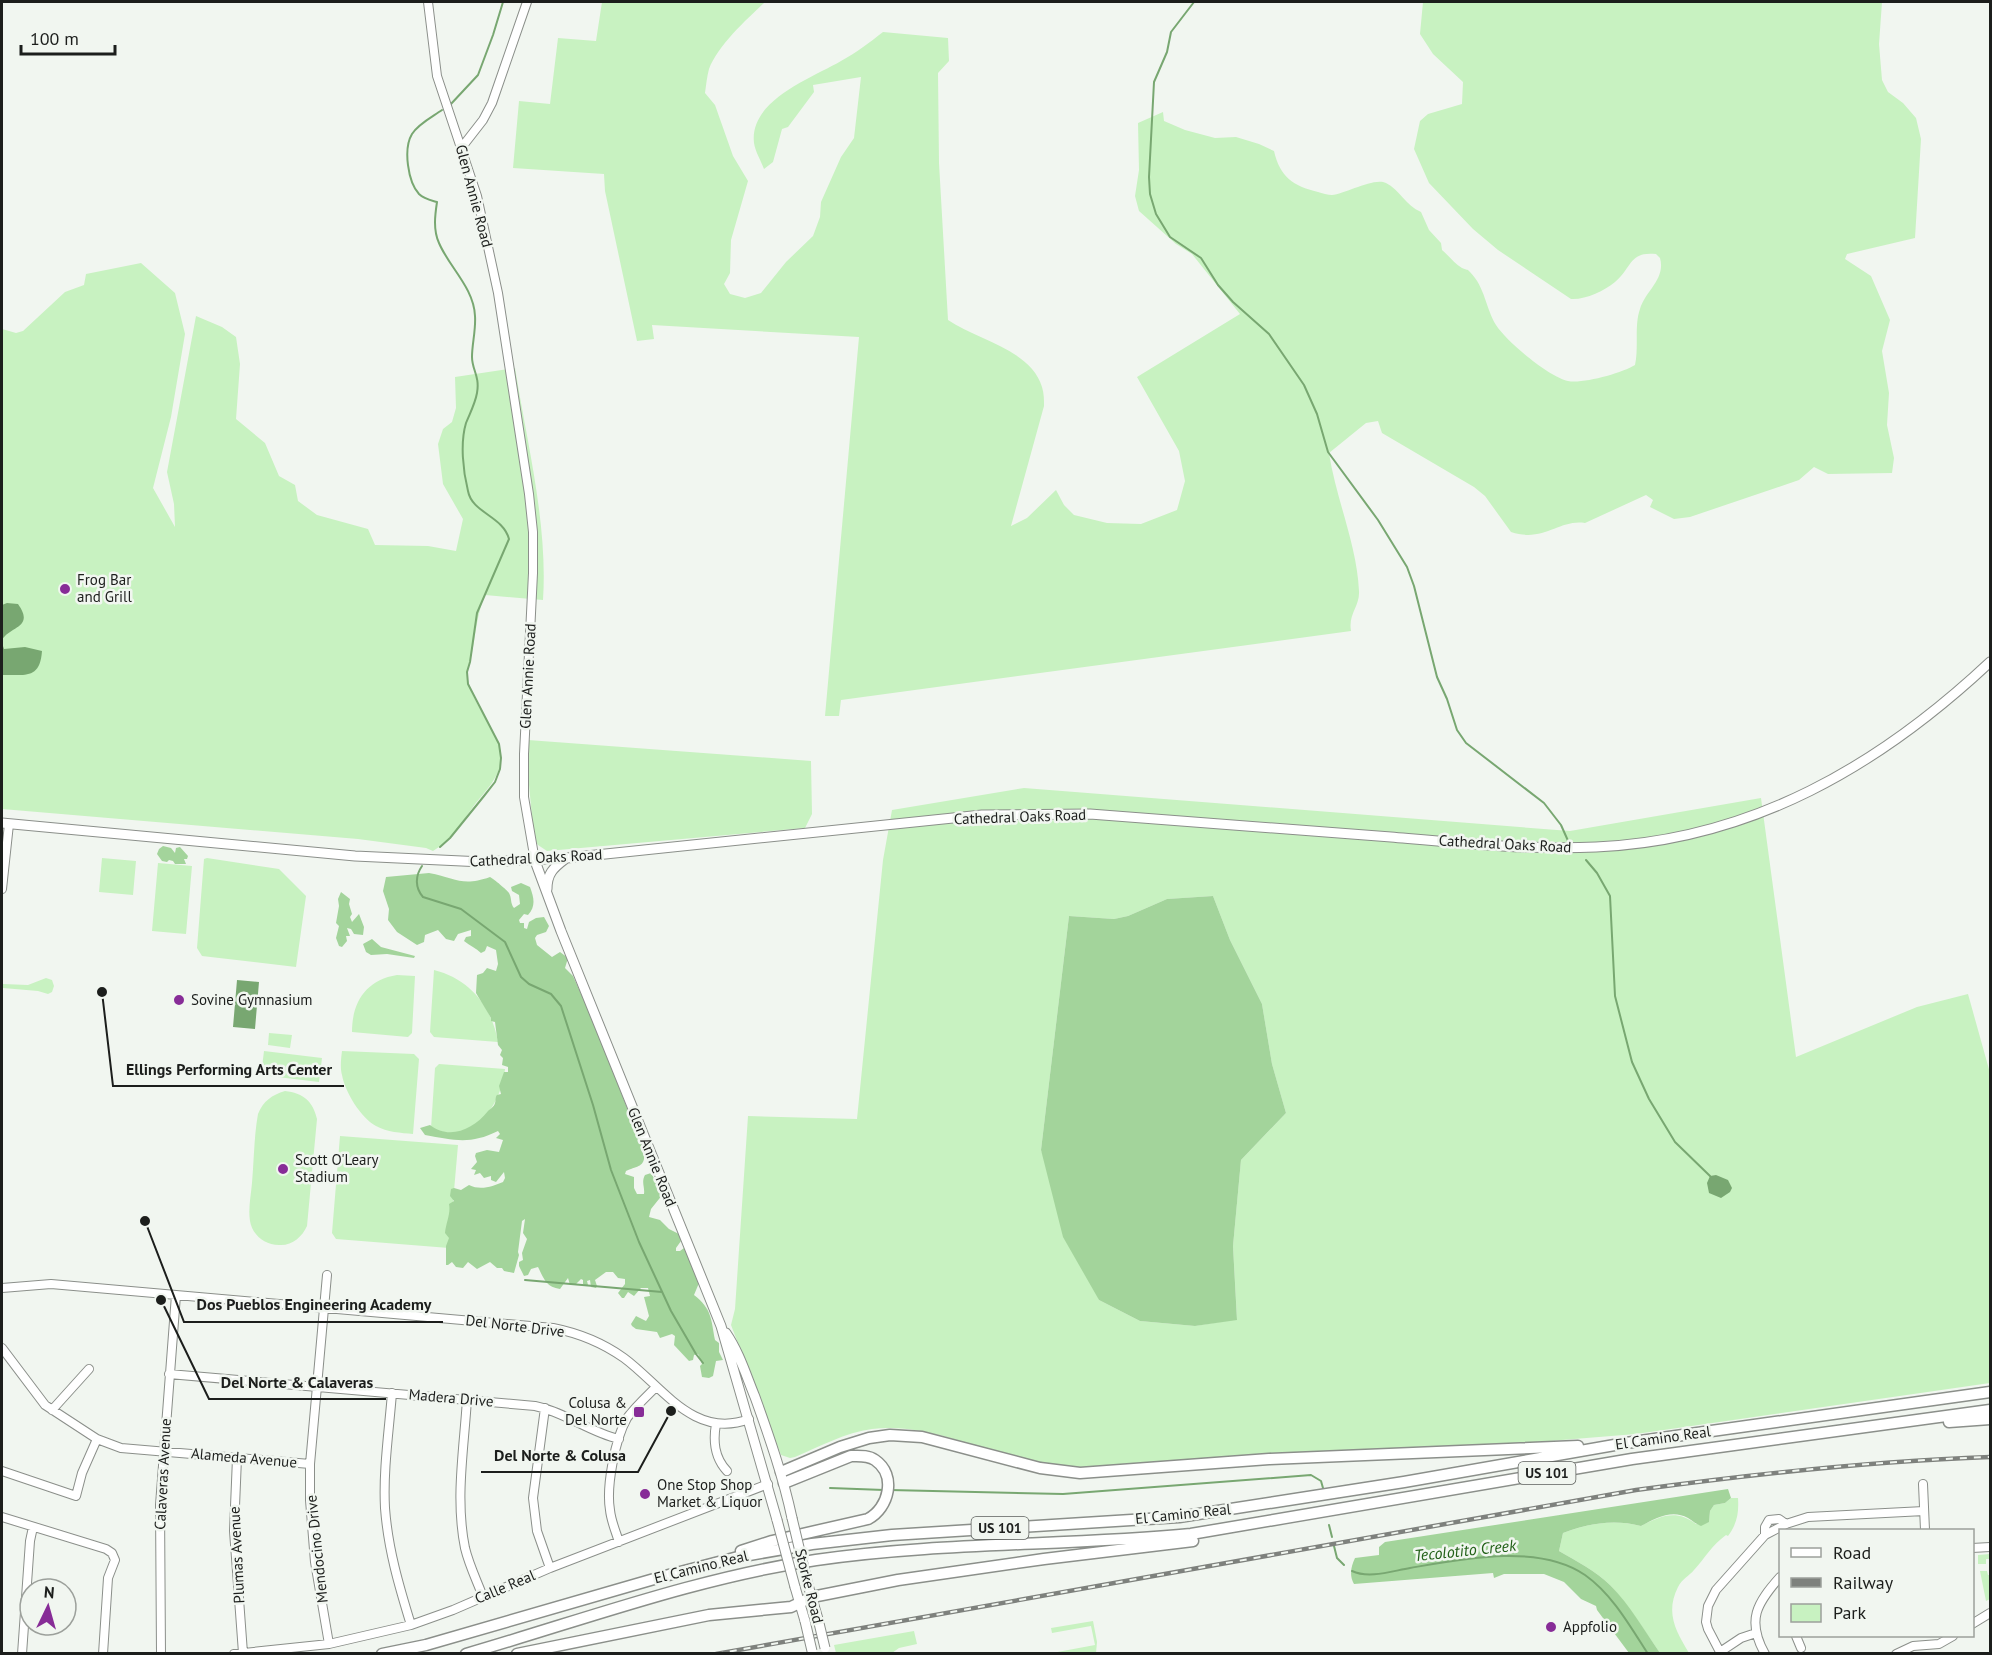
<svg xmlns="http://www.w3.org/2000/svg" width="1992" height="1655" viewBox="0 0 1992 1655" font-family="'PT Sans',sans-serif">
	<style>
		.green { fill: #c8f2c1; fill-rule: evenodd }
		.forest { fill: #a3d49b }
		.water { fill: #78a771 }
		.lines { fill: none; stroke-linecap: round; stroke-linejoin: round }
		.stream { stroke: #78a771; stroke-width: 2 }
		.minor-casing { stroke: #8b8f8a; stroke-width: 10 }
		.major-casing { stroke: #8b8f8a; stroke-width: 11 }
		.highway-casing { stroke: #8b8f8a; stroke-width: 13 }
		.minor { stroke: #fff; stroke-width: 8 }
		.major { stroke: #fff; stroke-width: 9 }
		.highway { stroke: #fff; stroke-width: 10 }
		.rail-casing { stroke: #7e817d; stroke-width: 4.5 }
		.rail { stroke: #f1f6f0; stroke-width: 2; stroke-dasharray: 7; stroke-linecap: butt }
		.major-bridge-casing { stroke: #8b8f8a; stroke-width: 11; stroke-linecap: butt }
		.major-bridge { stroke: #fff; stroke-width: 9 }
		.poi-dot { fill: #872c97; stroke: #f1f6f0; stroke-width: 2 }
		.labels { text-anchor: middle; stroke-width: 5; stroke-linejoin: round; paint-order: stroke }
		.shield { fill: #f1f6f0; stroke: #5c5f5c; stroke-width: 1.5 }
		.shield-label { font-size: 14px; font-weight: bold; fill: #1c1e1c }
		.street-label { font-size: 15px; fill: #1c1e1c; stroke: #f1f6f0 }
		.poi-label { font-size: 15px; fill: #1c1e1c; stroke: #f1f6f0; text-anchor: start }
		.water-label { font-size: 16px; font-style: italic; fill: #216017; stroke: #f1f6f0 }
		.leader { fill: none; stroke: #1c1e1c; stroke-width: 2 }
		.callout-dot { fill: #1c1e1c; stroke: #f1f6f0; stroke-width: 2 }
		.callout-label { font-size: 16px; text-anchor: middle; font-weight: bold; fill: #1c1e1c; stroke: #f1f6f0; stroke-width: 5; stroke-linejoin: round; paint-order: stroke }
	</style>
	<rect width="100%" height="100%" fill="#f1f6f0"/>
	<path class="green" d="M602,2H765C747,19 718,45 709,69C707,76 706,86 705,93L715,105L733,156L748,181L731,240L730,273L724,284L730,294L745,298L761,293L786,262L813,236L820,217L821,202L841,157L854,138L861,77L813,85L814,92L788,127L782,129L773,162L764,169C761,161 755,151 754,143C749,100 812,78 841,61C856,53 870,42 883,32L948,38L949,61L938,73L939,163L948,320C978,340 1031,350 1042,387C1044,393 1044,400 1044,406L1011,526L1027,518L1056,490L1064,505L1074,515L1107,523L1141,524L1177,510L1185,481L1179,451L1137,377L1240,314L1192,254L1176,244L1139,211L1135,196L1139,170L1138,123L1163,112L1164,121L1185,130L1215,138L1236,137L1259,144L1274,151C1280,177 1293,186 1318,192C1322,193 1328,195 1332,195C1345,194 1374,177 1386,183C1399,189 1406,206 1421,212L1429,230L1441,243L1442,250C1448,255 1455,264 1462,268C1468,271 1466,268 1470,272C1485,287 1486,309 1496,325C1507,342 1549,377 1568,381C1583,384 1622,373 1635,365C1639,347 1634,326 1640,309C1645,291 1666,279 1660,258L1656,254C1629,251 1632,268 1615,282C1604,291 1585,300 1571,299L1498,250L1473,229L1429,183L1414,149L1420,121L1428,114L1462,104L1463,82L1433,54L1420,34L1423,2H1882L1879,44L1882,80L1888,92L1903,103L1916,118L1921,139L1915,238L1847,254L1845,259L1871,276L1890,320L1882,351L1889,393L1887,425L1894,458L1892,473L1828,474L1814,467L1799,480L1690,517L1674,519L1650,507L1653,500L1646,495L1585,523C1559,519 1544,543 1511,532L1485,496L1474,487L1382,433L1378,421L1366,423L1329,453C1336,499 1357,545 1359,591C1360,606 1348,614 1351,631L841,700L839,716H825L859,337L652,325L654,339L637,341L605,191L604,174L513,168L519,101L550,104L558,38L596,41Z
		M141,263L175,293L185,334L171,417L153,488L175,527L174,504L167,472L196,316L222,327L236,337L240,364L236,419L265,443L279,476L295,485L298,501L317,515L368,529L375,545L428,546L456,551L463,519L443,484L438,444L443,429L452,422L456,408L455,377L515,368C527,443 548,524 543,600L485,595C477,614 476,632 472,653C470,662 466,671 468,680C470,697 491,724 498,742C509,770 488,787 473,807C461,824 451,840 433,851L426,848L358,839L2,809V329L16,333L23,331L65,292L84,285L86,274Z
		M528,740L811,761L812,814L805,828L547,851L538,845L534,839L527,763Z
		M1024,788L1570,831L1761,798L1796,1057L1917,1007L1968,994L1990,1073V1383L1636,1434L1537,1442L1269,1454L1075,1468C1053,1466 1032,1463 1011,1457C966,1444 920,1423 872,1429C846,1432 819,1447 795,1457L790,1458L781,1455L731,1325L735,1309L748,1116L857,1119L883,860L892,810ZM1213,896L1230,940L1262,1004L1272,1064L1286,1113L1241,1160L1233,1246L1237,1319L1195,1326L1140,1321L1099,1300L1041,1150L1069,916L1114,919L1128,916L1167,899Z
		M102,858L136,861L133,895L99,892Z
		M207,858L279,869L306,896L296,967L202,956L197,948L204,859Z
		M158,863L192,866L186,934L152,931Z
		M434,970C470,979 492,1007 498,1042L434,1037L430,1032Z
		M397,975L415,976L412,1033L408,1037L352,1032C352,1002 366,980 397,975Z
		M46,978L52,980L54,986L52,992L48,994L38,991L3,988L2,986L3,984L28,985Z
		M269,1033L292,1035L290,1048L268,1045Z
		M264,1051L322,1058L319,1082L261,1075Z
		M342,1051L414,1054L419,1059L413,1134C401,1133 387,1132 376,1126C361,1118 345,1092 342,1075C340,1068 341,1059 342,1051Z
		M439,1064L505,1069C502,1098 483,1133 450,1133C443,1133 437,1130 431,1128L435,1068Z
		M285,1091C303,1093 313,1101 317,1119L307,1226C302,1237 292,1246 279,1245C264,1245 252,1234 250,1221C248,1209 251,1195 252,1183C254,1160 254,1136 258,1114C263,1101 272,1095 285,1091Z
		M340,1136L458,1145L449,1248L336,1239L332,1233Z
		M1731,1498H1738C1739,1513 1737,1524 1728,1536L1726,1535C1712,1545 1705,1558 1694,1570C1689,1576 1682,1579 1678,1587C1665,1613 1676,1631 1689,1653H1660C1644,1630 1629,1606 1610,1585C1596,1571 1576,1561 1559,1551L1563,1533C1591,1523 1613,1519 1641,1526C1661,1516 1676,1509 1696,1524L1709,1522L1710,1511L1714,1505L1725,1503Z
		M1990,1554V1599L1986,1601L1980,1571H1987L1988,1575H1990L1989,1559H1986V1564H1978V1555Z
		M1093,1621L1097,1642L1096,1653H1052L1095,1645L1091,1626L1052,1633L1051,1628Z
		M914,1631L917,1644L899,1648L892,1653H836L834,1645Z"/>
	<path class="forest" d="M163,846L171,848L175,853L176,848L180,847L188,856L187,859H184L186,864H175L173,861L169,860L167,862L162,861L157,854L159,849Z
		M429,873C456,878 462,887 490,877C494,879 507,890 509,893C512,898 510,903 514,908L520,904L519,895L512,891L511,887L521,883L530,887C534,898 536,906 528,915L524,914L519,920L520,923H524V928L527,929L529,922L536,918L544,917L549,926L546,932L537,935L535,938L537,945L552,957L560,952L568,958L565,968L573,976L595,1025L644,1152C646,1168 636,1166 626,1171L625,1174L634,1177V1188L637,1194H644C645,1187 641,1182 645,1175L651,1173L655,1180H658L663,1194L651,1209L649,1217L660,1220L669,1229L679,1234L681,1241L676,1248V1251H680L684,1248L687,1250L699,1283L694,1295C712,1309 711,1319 715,1340L719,1343V1352L723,1360L716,1361L713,1376L709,1378L702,1377L700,1366L702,1364L698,1354L694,1355L693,1360L689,1361L674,1345L675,1336L672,1334L660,1338L657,1332L636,1329L632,1326L631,1324L636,1316L646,1321L649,1316L644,1297L650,1296L648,1288H641L634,1296L628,1292L624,1298H622L618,1293L625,1284V1279L618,1278L613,1272H606L595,1280L597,1286L596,1288L591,1287L590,1280L587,1281L588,1285L586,1286L583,1284V1280L581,1279L576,1284L570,1285L568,1278L560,1289C546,1287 544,1279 538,1267L531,1269L528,1275L524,1276L519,1266V1262L523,1260L522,1253L527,1239L523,1233L525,1219L522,1221L518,1252L519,1255L514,1273L504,1271L502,1268H497L490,1262L477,1269L468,1262L463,1268L456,1267L452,1262L448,1265H446V1246L449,1238L445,1233C446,1223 451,1213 449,1204L454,1201L450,1196L451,1189L454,1188L461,1190L469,1185C481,1191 493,1186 503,1182L505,1178L504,1172L496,1182L491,1180V1176L484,1178L480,1173L474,1175L476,1170L471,1169L477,1162L475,1156L476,1153L487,1150L499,1152L503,1140L496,1138L500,1134L498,1131C470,1145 454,1140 425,1135L420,1128L430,1125C449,1140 473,1130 488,1111C490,1109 494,1107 495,1103C496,1101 495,1097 497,1095L501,1094L499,1086L504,1072H508V1067L502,1065L503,1058L500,1055L502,1050L498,1045L495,1022L491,1021V1018L476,993L477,975L483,973L487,968L496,971L498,964L496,950L487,946L485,951L481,953C476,948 470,946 464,941L466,937L471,936V930L458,934L454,941L446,939L438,930L425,935L424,942L417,945L397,932L388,920L389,909L383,891L386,877Z
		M341,892L350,899L349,904L352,914L350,917L352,922L359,914L364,927L363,935L354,934L351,929L347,928L350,936H346L347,941L342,947L339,946L336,938L339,926L336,923L339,906L338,899Z
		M1213,896L1230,940L1262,1004L1272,1064L1286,1113L1241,1160L1233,1246L1237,1320L1195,1326L1140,1321L1099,1300L1063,1237L1041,1150L1069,916L1114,919L1128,916L1167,899Z
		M372,939L381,947L415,956L414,958L387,954L371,955L366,952L363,944Z
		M1728,1489L1731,1498L1725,1503L1714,1505L1710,1511L1709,1522L1701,1526C1696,1524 1693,1521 1688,1518C1672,1509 1656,1518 1641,1526C1614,1519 1590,1523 1563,1533L1559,1551C1576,1561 1596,1571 1610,1585C1630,1605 1644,1630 1660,1653H1629L1597,1610L1596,1606L1581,1599L1564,1582L1544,1574H1504L1494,1578L1493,1573L1354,1584C1349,1575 1351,1567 1355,1558L1379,1555V1547L1385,1542Z"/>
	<path class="water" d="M7,603L18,604C35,628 10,626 2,640V605Z
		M2,643L4,649L25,647L42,651C40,681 23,674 2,675Z
		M237,980L259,982L255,1029L233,1027Z
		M1716,1175L1728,1180L1732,1188L1730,1192L1721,1198L1709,1193L1707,1183L1710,1176Z"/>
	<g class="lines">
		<path class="stream" d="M1194,2L1171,32L1167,52L1154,82L1149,177L1150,194L1156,214L1170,237L1201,258L1218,285L1233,302L1269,334L1304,385L1317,414L1328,452L1378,520L1407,567L1414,586L1437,677L1447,699L1457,730L1466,743L1544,803L1561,825L1569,843
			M450,105L478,75L493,35L503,2
			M440,847L450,838L484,796L495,782L500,769L501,758L499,744L468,684L467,672L470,662L477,613L509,539C503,516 472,513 468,491C463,471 460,443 466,423C470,413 475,404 477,393C480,376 472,370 472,357C472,344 476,330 475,316C474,288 449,267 439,243C433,230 435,215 437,202C430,200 424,199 419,194C408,182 403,149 412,134C418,124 432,117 442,110
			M1586,860L1597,873L1610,896L1615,996L1632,1062L1649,1099L1675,1142L1710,1176
			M422,866C415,876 415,888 423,897L461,909L505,942L521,977L529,984L551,994L561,1006L593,1105L611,1170L639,1242L671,1311L696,1354L703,1363
			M525,1280L662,1292
			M830,1488L884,1490
			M890,1490L1063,1494L1311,1475L1321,1481L1323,1488
			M1329,1525L1332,1537
			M1334,1546L1337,1558L1344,1565
			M1352,1571C1369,1579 1392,1571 1410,1568C1461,1559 1539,1543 1585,1575C1612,1594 1630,1626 1648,1654"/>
		<defs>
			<path id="minor" d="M428,2L437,76L477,196L498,293L529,494L533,532V573L524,754V797L535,861
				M462,147L483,120L492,103L527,2
				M2,889L9,824
				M327,1275L310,1464V1500L315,1562L329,1644
				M2,1288L51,1284L553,1328C578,1333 603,1343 624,1358C662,1386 694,1440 749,1419
				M2,1348L45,1405L97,1439L121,1448L310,1464
				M169,1374L535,1406C565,1412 589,1432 619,1439
				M392,1393C389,1431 383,1470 385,1508C388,1549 399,1586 411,1625
				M467,1399C464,1449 455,1499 465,1548C469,1565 477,1581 483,1597
				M545,1408L533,1498L537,1531L550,1568
				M52,1410L89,1369
				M716,1424C713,1441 714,1457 727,1471
				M237,1458L234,1531L243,1653
				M2,1471L76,1496L82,1473L97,1439
				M1923,1484L1925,1530
				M2,1517L106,1549L112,1553L115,1560L108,1578L103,1654
				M1765,1535V1527L1769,1520L1779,1519L1786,1524
				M619,1542C616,1532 611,1521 610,1510C606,1487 615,1439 627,1418C635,1407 646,1397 656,1387
				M1972,1548L1990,1547
				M1972,1624L1990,1613
				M1756,1633L1741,1638L1720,1652L1708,1629L1706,1622L1708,1606L1716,1590L1765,1535L1786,1524L1808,1517L1924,1511
				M1796,1636L1801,1648
				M22,1654L30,1541L33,1527
				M161,1654L160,1505L176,1295
				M234,1654L329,1644L411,1625L453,1610L550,1568L768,1484
				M1765,1654C1746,1620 1757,1603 1780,1577
				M1896,1654L1913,1646L1939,1644L1953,1636"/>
			<path id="major" d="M2,823L355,856L483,862L567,858L982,815L1090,814C1190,822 1290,830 1391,837C1459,843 1528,850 1596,847C1752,840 1879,766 1990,662
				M535,861L561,931L721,1326L777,1520
				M547,889C547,874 553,868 565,859
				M726,1333C739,1352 746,1375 755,1397C769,1436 783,1476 792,1518
				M808,1585L818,1619
				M795,1587L805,1621"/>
			<path id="highway" d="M1949,1422L1990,1419
				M781,1472L840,1447L869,1438L890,1435L922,1437L1040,1468L1080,1473L1269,1459L1578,1446
				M741,1551L772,1541L868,1519C889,1508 897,1475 875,1460C868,1455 859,1456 851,1456L784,1483
				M382,1654L426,1645L661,1577L738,1557L812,1544L892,1535L1179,1517L1404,1482L1626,1443L1990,1392
				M466,1654C583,1620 696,1578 816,1560C940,1542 1066,1546 1191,1534L1632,1459L1990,1410
				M517,1654L709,1615L791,1607L812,1597L898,1580L1044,1559L1193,1541"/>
		</defs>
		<use href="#minor" class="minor-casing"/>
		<use href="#major" class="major-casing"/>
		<use href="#highway" class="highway-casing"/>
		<use href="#minor" class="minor"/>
		<use href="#major" class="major"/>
		<use href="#highway" class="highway"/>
		<defs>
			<path id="rail" d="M716,1654L1636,1490C1754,1474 1872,1461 1990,1457"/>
		</defs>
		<use href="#rail" class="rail-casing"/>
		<use href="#rail" class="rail"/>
		<defs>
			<path id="major-bridge" d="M792,1518L808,1585
				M777,1520L795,1587
				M818,1619L825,1648
				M805,1621L812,1651"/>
		</defs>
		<use href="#major-bridge" class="major-bridge-casing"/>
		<use href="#major-bridge" class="major-bridge"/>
	</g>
	<g class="poi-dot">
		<circle cx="65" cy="589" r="6"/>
		<circle cx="179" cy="1000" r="6"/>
		<circle cx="283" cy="1169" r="6"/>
		<rect x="633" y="1406" width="12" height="12" rx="3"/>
		<circle cx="645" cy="1494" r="6"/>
		<circle cx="1551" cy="1627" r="6"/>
	</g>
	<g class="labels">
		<g class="shield">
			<rect x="1518.5" y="1462" width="57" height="22" rx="4.5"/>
			<rect x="971.5" y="1517" width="57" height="22" rx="4.5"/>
		</g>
		<g class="shield-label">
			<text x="1547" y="1478">US 101</text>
			<text x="1000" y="1533">US 101</text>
		</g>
		<g class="street-label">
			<text transform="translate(474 196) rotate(75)" y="5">Glen Annie Road</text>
			<text transform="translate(528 676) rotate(-87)" y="5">Glen Annie Road</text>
			<text transform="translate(1020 817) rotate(-2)" y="5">Cathedral Oaks Road</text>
			<text transform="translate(1505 844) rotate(3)" y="5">Cathedral Oaks Road</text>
			<text transform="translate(536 858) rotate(-3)" y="5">Cathedral Oaks Road</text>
			<text transform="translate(652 1157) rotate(68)" y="5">Glen Annie Road</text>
			<text transform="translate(515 1326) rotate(7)" y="5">Del Norte Drive</text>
			<text transform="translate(451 1398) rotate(5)" y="5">Madera Drive</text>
			<text transform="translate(1663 1438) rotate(-8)" y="5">El Camino Real</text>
			<text transform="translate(244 1458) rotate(5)" y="5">Alameda Avenue</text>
			<text transform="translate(163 1474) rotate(-87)" y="5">Calaveras Avenue</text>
			<text transform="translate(1183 1514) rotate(-6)" y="5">El Camino Real</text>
			<text transform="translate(317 1549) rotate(-96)" y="5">Mendocino Drive</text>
			<text transform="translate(237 1555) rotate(-93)" y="5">Plumas Avenue</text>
			<text transform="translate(701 1567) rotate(-14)" y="5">El Camino Real</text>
			<text transform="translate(809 1586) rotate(76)" y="5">Storke Road</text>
			<text transform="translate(505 1587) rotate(-23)" y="5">Calle Real</text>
		</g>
		<g class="poi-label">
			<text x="77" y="585">Frog Bar<tspan x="77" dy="17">and Grill</tspan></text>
			<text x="191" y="1005">Sovine Gymnasium</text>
			<text x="295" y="1165">Scott O'Leary<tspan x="295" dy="17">Stadium</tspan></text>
			<text x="627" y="1408" text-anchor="end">Colusa &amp;<tspan x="627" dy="17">Del Norte</tspan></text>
			<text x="657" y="1490">One Stop Shop<tspan x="657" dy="17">Market &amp; Liquor</tspan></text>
			<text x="1563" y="1632">Appfolio</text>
		</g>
		<g class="water-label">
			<text transform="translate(1465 1550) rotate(-6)" y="6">Tecolotito Creek</text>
		</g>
	</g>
	<path class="leader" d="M102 992L113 1086H344M145 1221L184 1322H443M161 1300L209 1399H386M671 1411L638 1472H481"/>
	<g class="callout-dot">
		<circle cx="102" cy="992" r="6"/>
		<circle cx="145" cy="1221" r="6"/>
		<circle cx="161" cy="1300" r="6"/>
		<circle cx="671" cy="1411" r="6"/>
	</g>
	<g class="callout-label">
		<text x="229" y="1075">Ellings Performing Arts Center</text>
		<text x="314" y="1310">Dos Pueblos Engineering Academy</text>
		<text x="297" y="1388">Del Norte &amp; Calaveras</text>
		<text x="560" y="1461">Del Norte &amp; Colusa</text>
	</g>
	<rect width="1992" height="1655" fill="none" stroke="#1c1e1c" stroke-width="6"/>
	<rect x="1779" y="1529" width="195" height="108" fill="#f1f6f0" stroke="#9ca09b" stroke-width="1.5"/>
	<rect x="1791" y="1548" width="30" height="9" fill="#ffffff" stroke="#9ca09b" stroke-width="1.5"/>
	<text x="1833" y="1559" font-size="18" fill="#1c1e1c">Road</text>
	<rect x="1791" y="1578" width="30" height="9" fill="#7e817d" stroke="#9ca09b" stroke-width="1.5"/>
	<text x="1833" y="1589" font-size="18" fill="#1c1e1c">Railway</text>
	<rect x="1791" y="1604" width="30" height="18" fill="#c8f2c1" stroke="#9ca09b" stroke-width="1.5"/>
	<text x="1833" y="1619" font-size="18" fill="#1c1e1c">Park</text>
	<g transform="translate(48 1607) rotate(5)"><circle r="28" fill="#f1f6f0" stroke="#9ca09b" stroke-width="1.5"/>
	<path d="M0-4.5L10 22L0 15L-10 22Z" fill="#872c97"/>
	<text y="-9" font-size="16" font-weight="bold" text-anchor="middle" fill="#1c1e1c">N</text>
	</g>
	<path d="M21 45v9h94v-9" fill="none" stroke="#1c1e1c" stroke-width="3"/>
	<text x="30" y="45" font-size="18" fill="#1c1e1c" stroke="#f1f6f0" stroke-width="4.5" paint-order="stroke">100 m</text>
</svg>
